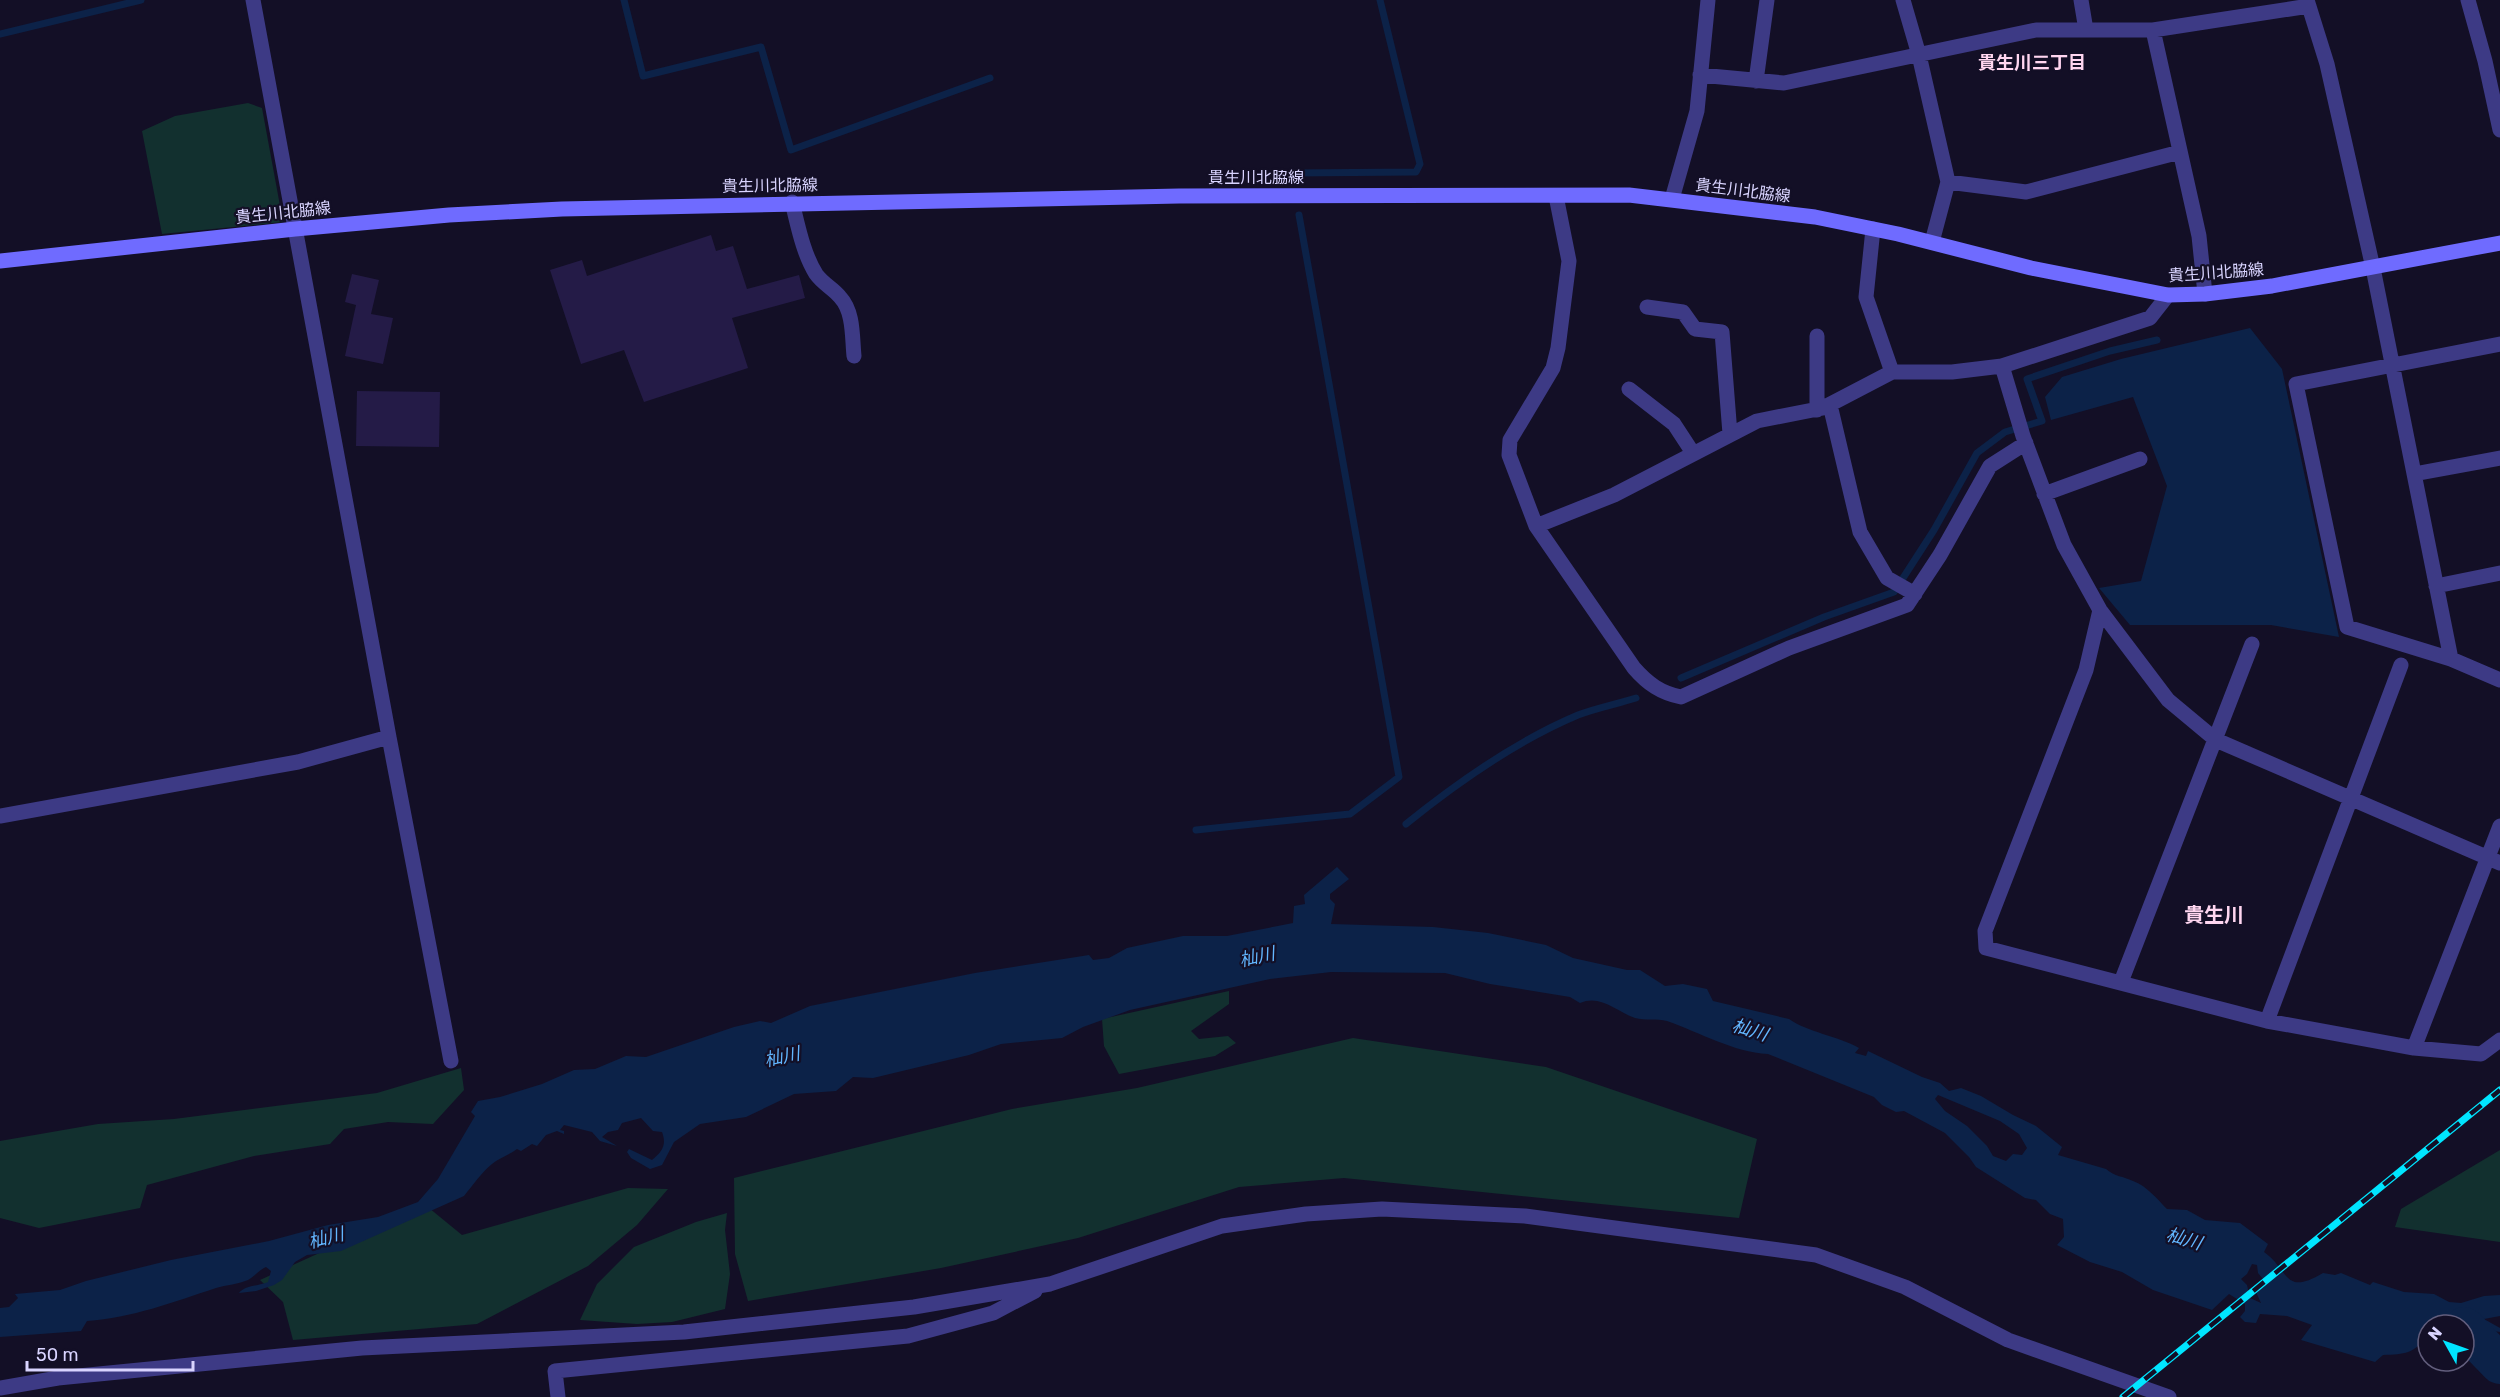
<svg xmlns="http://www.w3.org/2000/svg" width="2500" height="1397" viewBox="0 0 2500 1397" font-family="Rubik,'Noto Sans JP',sans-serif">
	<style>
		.green { fill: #12302f }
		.water { fill: #0c2248; fill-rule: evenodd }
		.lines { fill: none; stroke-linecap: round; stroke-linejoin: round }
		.stream { stroke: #0c2248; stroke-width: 7 }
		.river { stroke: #0c2248; stroke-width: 40 }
		.building { fill: #241b47 }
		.street { stroke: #3d3a85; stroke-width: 15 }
		.secondary { stroke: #6f6bff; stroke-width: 15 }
		.rail-casing { stroke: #00e5ff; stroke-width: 7 }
		.rail { stroke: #130f26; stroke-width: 4.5; stroke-dasharray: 14; stroke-linecap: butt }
		.labels { text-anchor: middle; stroke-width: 4.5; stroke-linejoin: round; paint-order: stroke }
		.street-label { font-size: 16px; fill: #d9d4ff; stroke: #130f26 }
		.neighbourhood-label { font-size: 18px; font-weight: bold; fill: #ffd6f0; stroke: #130f26 }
		.water-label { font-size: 18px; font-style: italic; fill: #62b6ff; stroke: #130f26 }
		.quarter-label { font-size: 20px; font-weight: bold; fill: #ffd6f0; stroke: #130f26 }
	</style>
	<rect width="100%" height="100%" fill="#130f26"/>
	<path class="green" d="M248,103L262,108L283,222L162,234L142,131L175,116Z
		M1229,991V1004L1191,1031L1199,1039L1228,1036L1236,1043L1215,1056L1119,1074L1104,1046L1102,1019Z
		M1353,1038L1546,1067L1757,1139L1739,1218L1344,1178L1239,1187L1078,1238L941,1268L748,1301L735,1254L734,1178L1012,1109L1137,1088Z
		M461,1068L464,1090L433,1124L388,1122L344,1129L330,1144L254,1156L147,1185L140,1208L39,1228L0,1218V1141L98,1124L174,1119L377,1093Z
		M2500,1150V1242L2395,1227L2401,1209Z
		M628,1188L668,1189L637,1225L588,1266L477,1324L293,1340L283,1302L260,1280L350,1239L429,1208L462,1235Z
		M727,1213L725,1230L730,1274L725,1309L672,1322L637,1324L580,1320L597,1284L634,1247L696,1222Z"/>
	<path class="water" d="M2250,328L2282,369L2339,637L2271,625H2130L2099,588L2141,581L2167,486L2133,397L2051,420L2045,397L2062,377L2121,359Z
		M1337,867L1349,879L1330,894V899L1335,904L1331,924L1433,927L1488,933L1546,945L1573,958L1627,970H1640L1665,986L1683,984L1707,989L1713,1001L1789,1019C1807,1032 1838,1036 1859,1048L1855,1053L1866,1056L1868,1051L1922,1077L1940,1083L1949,1091L1961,1088L1981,1096L2013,1115L2036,1126L2062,1147L2058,1155L2106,1169C2115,1177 2123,1176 2133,1181C2147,1186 2157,1199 2167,1209L2187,1210L2205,1220L2240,1223L2268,1244L2264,1252C2289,1269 2283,1297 2323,1273L2335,1275L2341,1273L2370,1285L2373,1282L2404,1292L2434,1294L2449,1302L2461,1303L2484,1296L2500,1295V1316L2484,1319L2500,1328V1332L2479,1329L2464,1342V1325H2428V1336C2412,1354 2406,1354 2383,1355L2375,1362L2301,1340L2312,1325L2287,1316L2260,1314L2256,1323L2245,1322L2240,1317L2245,1311V1304L2229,1294L2212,1310L2153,1290L2122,1272L2090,1262L2057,1245L2064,1237L2063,1219L2050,1214L2036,1200L2025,1198L1976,1167L1969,1157L1945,1133L1904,1111L1896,1112L1882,1105L1874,1097L1768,1054C1733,1052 1701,1033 1667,1021C1657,1018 1645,1021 1635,1018C1616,1011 1600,994 1580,1003L1570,997L1490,984L1445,973L1331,972L1270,979L1130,1010L1083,1027L1062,1038L1001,1044L969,1055L873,1078L853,1077L836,1091L794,1094L746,1117L700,1124L674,1142L662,1165L650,1169L631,1158L627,1152L629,1149L652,1160C662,1152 667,1145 662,1132L653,1131L641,1118L622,1123L618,1130L608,1132L602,1137L617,1146L600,1141L592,1132L564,1125L560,1130L564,1131V1134L557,1131L546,1135L537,1146L532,1144L521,1151L517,1149C509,1155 499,1158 492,1164C481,1173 473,1185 464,1196L341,1251L307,1255L295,1262L282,1280L274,1285L256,1291L239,1293C245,1285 259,1286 268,1282L271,1271L266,1267C259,1270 254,1277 248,1280C239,1284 226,1285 216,1288C173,1302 132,1318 87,1321L81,1331L0,1337V1308L9,1307L18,1298L15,1294L60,1290L86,1281L171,1260L269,1241L328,1225L378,1217L418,1202L438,1179L475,1116L471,1112L478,1101L500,1097L542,1084L574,1070L595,1069L626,1056L646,1057L734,1027L760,1021L771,1023L810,1006L975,973L1089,955L1093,960L1109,958L1127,948L1183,936H1227L1293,923L1294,906L1305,904L1304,895ZM1938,1095L2000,1121L2019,1134L2027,1148L2022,1155L2013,1154L2006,1161L1993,1156L1987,1146L1967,1126L1945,1111L1935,1099ZM2252,1264L2257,1265L2258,1273L2267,1284L2256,1292L2261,1303L2250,1298L2247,1285L2241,1279L2247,1274Z"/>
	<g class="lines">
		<path class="stream" d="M624,0L643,76L761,47L791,150L990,78
			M0,34L141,0
			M1292,179L1291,173L1416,172L1420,164L1380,0
			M1681,678L1824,617L1894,592L1934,530L1977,453L2005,432L2042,421L2027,379L2110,351L2157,340
			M1406,824C1458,782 1516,741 1578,715C1596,708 1617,704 1636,698
			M1196,830L1350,814L1399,777L1299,215"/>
		<path class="river" d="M2464,1327L2500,1364"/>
	</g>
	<path class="building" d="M711,235L716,251L733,246L747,289L799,275L805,298L732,318L748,368L644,402L624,350L581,364L550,270L582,260L587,276Z
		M352,274L379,280L371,314L393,318L383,364L345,356L356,305L345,302Z
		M357,391L440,392L439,447L356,446Z"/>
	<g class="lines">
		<path class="street" d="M253,0L389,737L451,1061
			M1903,0L1919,55L1948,182L1932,242
			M2081,0L2086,30
			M2307,0L2327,64L2373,268L2451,659
			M2468,0L2485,61L2500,130
			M2153,30L2199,236L2205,294
			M1700,75L1784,83L2036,30H2153L2309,6
			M1756,81L1767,0
			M1948,182L2026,192L2180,152
			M1556,196L1569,261L1558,348L1553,368L1510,440L1509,455L1536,526L1634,668C1648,684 1661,693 1681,697L1789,648L1907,605L1940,555L1990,466L2026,443
			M1672,199L1697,111L1708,0
			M792,202C798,226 803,253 816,274C823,284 833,288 840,297C854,312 852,337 854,356
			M1873,229L1866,297L1892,372
			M1647,307L1683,312L1695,329L1722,332L1730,434
			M1817,336V410
			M2500,344L2296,384L2347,627L2451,659L2500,680
			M2002,366L2023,436L2064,545L2100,610L2168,700L2216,740L2500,863
			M1629,389L1674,424L1693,453
			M1830,405L1860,532L1887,578L1915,594
			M2414,474L2500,458
			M2044,494L2140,459
			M1536,526L1614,495L1757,421L1823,408L1892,372H1952L2002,366L2150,318L2168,295
			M2436,586L2500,573
			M2100,610L2086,670L1985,931L1986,948L2267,1021L2414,1048L2481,1054L2500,1040
			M0,816L298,762L389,737
			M2121,982L2252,644
			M2267,1021L2401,665
			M2414,1048L2500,826
			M0,1388L58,1378L362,1348L684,1332L914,1307L1050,1284L1222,1226L1306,1214L1382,1209L1525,1216L1816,1255L1905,1287L2008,1340L2169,1397
			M558,1397L555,1371L908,1336L993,1313L1035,1291"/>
		<path class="secondary" d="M0,261L295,229L449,215L562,209L1179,196L1629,195L1815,217L1898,234L2031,268L2168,295L2205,294L2272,286L2500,243"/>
		<defs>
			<path id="rail" d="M2123,1397L2500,1090"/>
		</defs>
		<use href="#rail" class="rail-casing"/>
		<use href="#rail" class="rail"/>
	</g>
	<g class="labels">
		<g class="street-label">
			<text x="1256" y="183">貴生川北脇線</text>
			<text transform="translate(770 185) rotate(-1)" y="6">貴生川北脇線</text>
			<text transform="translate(1743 190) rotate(7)" y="6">貴生川北脇線</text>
			<text transform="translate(283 212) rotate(-6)" y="6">貴生川北脇線</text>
			<text transform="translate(2216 272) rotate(-4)" y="6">貴生川北脇線</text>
		</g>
		<g class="neighbourhood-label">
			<text x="2032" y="69">貴生川三丁目</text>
		</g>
		<g class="water-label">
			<text transform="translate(1257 957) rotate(-12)" y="6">杣川</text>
			<text transform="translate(1750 1030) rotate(17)" y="6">杣川</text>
			<text transform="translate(782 1057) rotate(-12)" y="6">杣川</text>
			<text transform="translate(326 1238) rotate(-14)" y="6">杣川</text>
			<text transform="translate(2184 1239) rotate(16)" y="6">杣川</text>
		</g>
		<g class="quarter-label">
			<text x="2214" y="922">貴生川</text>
		</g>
	</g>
	<g transform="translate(2446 1343) rotate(310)"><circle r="28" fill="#130f26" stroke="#625e7d" stroke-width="1.5"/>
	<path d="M0-4.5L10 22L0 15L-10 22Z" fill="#00e5ff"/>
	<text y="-9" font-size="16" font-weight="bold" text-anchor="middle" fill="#d9d4ff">N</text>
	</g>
	<path d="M27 1361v9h166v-9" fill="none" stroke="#d9d4ff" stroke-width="3"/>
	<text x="36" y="1361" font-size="18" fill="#d9d4ff" stroke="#130f26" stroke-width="4.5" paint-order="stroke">50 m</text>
</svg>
